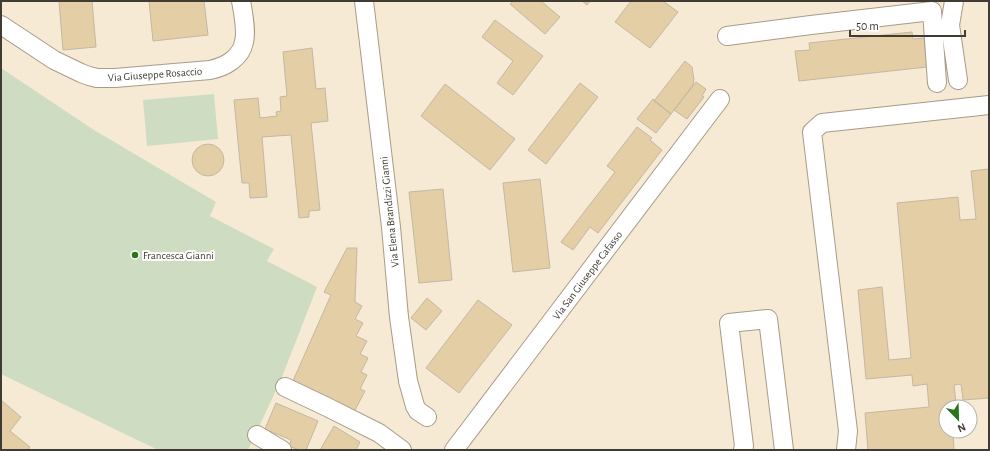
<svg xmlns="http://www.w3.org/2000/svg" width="990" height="451" viewBox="0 0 990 451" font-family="'Alegreya Sans',sans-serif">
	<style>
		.green { fill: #ceddc1 }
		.building { fill: #e4cea5; stroke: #c3b8a4 }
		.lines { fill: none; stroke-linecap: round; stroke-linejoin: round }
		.minor-casing { stroke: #a79c89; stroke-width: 20 }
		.minor { stroke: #fff; stroke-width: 18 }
		.poi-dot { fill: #29761c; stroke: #fff; stroke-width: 1.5 }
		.labels { text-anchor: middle; stroke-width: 4; stroke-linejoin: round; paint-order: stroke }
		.street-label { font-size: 11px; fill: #403b33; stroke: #fff }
		.poi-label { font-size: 11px; fill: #403b33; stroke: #fff; text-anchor: start }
	</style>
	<rect width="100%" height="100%" fill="#f6ead5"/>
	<path class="green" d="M1,68L94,130L216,202L210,216L274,249L267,261L317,287L280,382L248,450H158L1,374Z
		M214,94L218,139L147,146L143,100Z"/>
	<path class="building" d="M59,1H92L96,47L63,50Z
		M149,1H204L208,35L153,41Z
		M513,1H541L560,17L545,34L510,4Z
		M582,1H590L587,5Z
		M631,1H663L678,12L650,48L615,22Z
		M495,20L543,56L513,95L497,83L513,61L482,37Z
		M912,32L913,39L924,38L927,67L799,81L795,51L810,50L809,43Z
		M312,48L316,89L325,88L328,121L311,123L320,210L309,211V217L299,218L291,135L262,137L267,197L250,198L249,183H242L234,100L258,98L260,118L277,116L276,112L281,111L280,97L287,96L283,52Z
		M685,61L692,67L694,80L693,85L671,114L654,101Z
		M696,82L706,89L702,96L704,97L687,119L674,110Z
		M580,83L598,97L546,164L528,150Z
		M445,84L515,139L490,170L421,116Z
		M653,99L671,114L656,133L637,119Z
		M637,127L652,138L650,140L662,150L598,233L590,227L573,250L561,242L615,172L607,166Z
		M192 160a16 16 0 1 1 32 0a16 16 0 1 1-32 0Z
		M989,169V398L963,400L961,384L954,385L956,404L950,405V407H946V431H953L954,450H868L865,413L929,407L927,384L913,386L912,375L866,379L858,290L882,287L889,360L911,358L897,203L958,197L960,220L976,219L971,171Z
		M540,179L550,268L513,272L503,183Z
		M443,189L452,280L419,283L409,192Z
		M347,248H357L355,302L362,306L355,319L363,323L356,336L367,341L360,354L368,358L361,372L367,375L360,389L365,391L354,412L292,383L331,295L324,292Z
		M427,298L442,311L426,330L411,318Z
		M478,300L512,325L459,393L426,368Z
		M1,400L21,417L10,431L30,447L28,450H1Z
		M276,403L318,421L306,450H299L289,446L291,440L265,429Z
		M334,426L360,442L356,450H320Z"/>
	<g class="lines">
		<defs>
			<path id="minor" d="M364,1L391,227L399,317L408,381L415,406L418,411L427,417
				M954,1L950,25L958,80
				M1,25L54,60L81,73L89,76L97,78H115L210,70C225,67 241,58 244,42C247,31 243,12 241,1
				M727,36L811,25L932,11L937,83
				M285,387L327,407L379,433L402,450
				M257,435L282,450
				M454,450L720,99
				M743,450L744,446L729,323L768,319L784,450
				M846,450L848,431L812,132L822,123L989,105"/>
		</defs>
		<use href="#minor" class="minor-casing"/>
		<use href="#minor" class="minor"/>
	</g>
	<circle class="poi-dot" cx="135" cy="255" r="4"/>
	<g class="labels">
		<g class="street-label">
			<text transform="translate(155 74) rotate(-4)" y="4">Via Giuseppe Rosaccio</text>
			<text transform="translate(389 212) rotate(-96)" y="4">Via Elena Brandizzi Gianni</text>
			<text transform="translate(587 275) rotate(-53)" y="4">Via San Giuseppe Cafasso</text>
		</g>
		<g class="poi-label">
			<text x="143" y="259">Francesca Gianni</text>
		</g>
	</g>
	<rect width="990" height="451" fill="none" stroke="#403b33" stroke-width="4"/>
	<g transform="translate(958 419) rotate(157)"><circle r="19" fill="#ffffff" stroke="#b3b1ad"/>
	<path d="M0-3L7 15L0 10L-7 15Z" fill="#29761c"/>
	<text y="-6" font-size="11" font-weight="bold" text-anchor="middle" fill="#403b33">N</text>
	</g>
	<path d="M850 30v6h115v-6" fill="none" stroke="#403b33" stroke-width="2"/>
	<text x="856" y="30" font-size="12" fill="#403b33" stroke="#ffffff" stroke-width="3" paint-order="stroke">50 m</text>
</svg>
